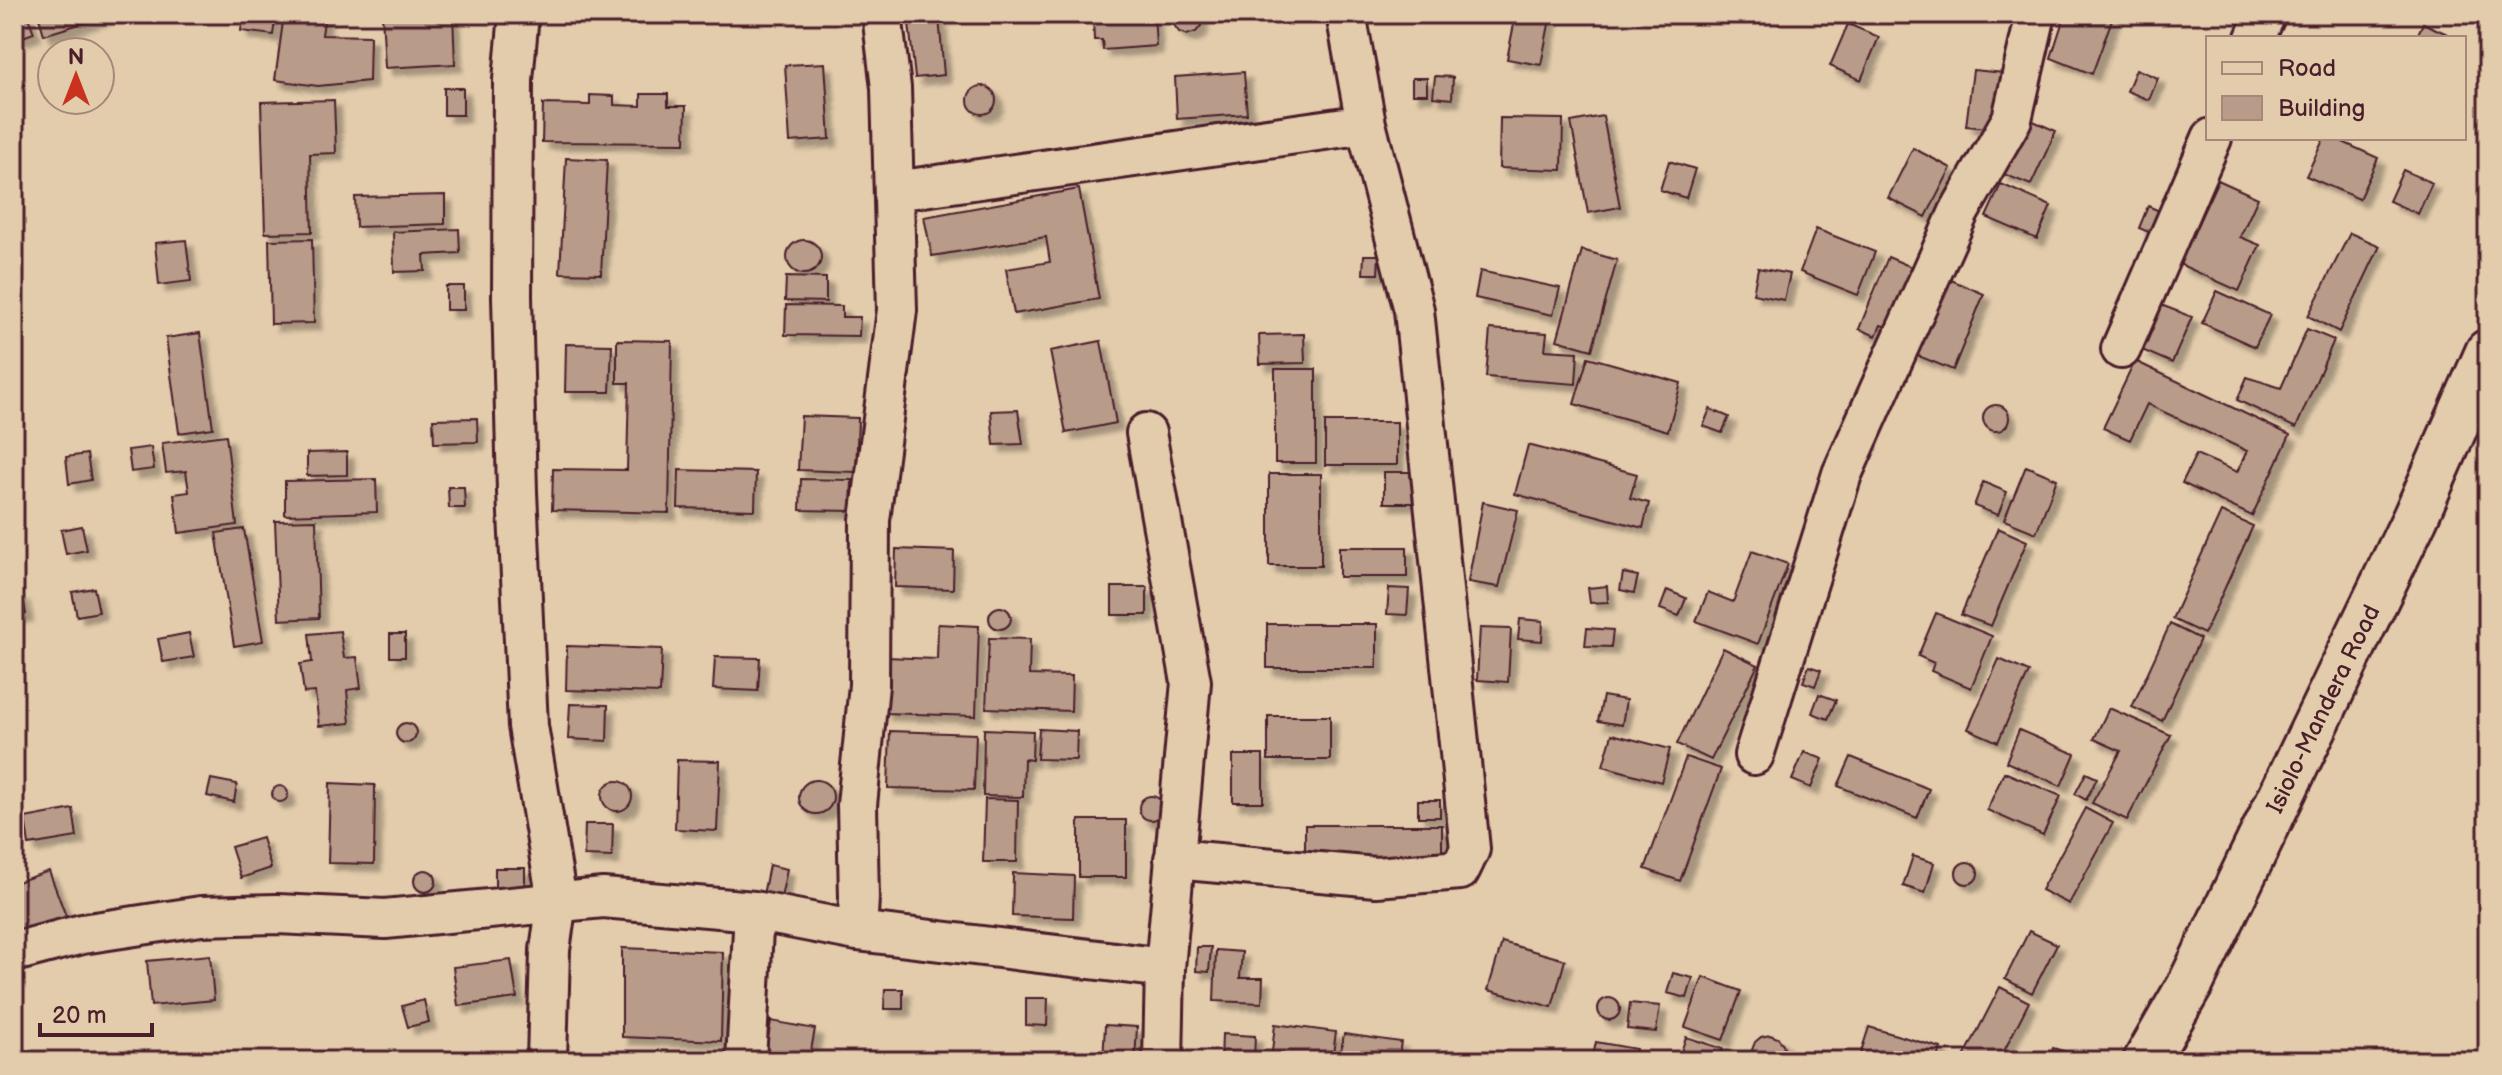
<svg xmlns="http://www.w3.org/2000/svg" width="2502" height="1075" viewBox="0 0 2502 1075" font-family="'Balsamiq Sans',sans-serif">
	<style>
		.building { fill: #b89b88; stroke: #4a1f2b; stroke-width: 2; filter: url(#shadow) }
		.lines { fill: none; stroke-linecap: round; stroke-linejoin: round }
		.minor-casing { stroke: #4a1f2b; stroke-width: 44 }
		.trunk-casing { stroke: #4a1f2b; stroke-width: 50 }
		.minor { stroke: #e3ccac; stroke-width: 38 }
		.trunk { stroke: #e3ccac; stroke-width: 44 }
		.labels { text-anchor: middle; stroke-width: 7; stroke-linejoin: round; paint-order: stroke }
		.street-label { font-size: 24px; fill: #4a1f2b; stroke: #e3ccac }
	</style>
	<defs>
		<filter id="shadow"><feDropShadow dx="7" dy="7" stdDeviation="2" flood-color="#0004"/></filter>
	</defs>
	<rect width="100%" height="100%" fill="#e3ccac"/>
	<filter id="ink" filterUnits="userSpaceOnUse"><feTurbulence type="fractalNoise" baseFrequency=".0125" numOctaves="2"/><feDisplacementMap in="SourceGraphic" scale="16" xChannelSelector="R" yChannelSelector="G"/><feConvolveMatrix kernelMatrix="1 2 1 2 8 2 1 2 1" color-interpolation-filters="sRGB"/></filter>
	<g filter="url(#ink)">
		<path class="building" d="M14,14H27L34,33L14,40Z
			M38,14H106V16L44,35Z
			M243,14H276L273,35L241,31Z
			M284,14H325L322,35L370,36L369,81L318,86L275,80Z
			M382,14H453L455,64L385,68Z
			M908,14H963L939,17L944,75L915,78Z
			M1100,14H1154L1156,46L1103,50L1102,40H1094L1093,17L1101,16Z
			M1175,14H1200L1201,26L1196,32L1187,35L1179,32L1174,25Z
			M1516,14H1551L1541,65L1507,59Z
			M2065,14H2114L2092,74L2051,58Z
			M2423,23L2456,38H2416Z
			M1848,24L1879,37L1861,80L1830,66Z
			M825,63L830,139L790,142L785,65Z
			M2136,69L2158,78L2149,100L2127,91Z
			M1973,70L2004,73L1999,129L1966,126Z
			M1244,72L1247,114L1177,119L1175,77Z
			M1435,76L1453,77L1452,99L1433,97Z
			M1412,78H1427V94H1412Z
			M968 100a14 14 0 1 1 28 0a14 14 0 1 1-28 0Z
			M444,88H463V115H444Z
			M641,94H668V106H686L685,143L542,142L543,104L590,105V95L614,96V105L641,106Z
			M334,100L336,153L310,154L312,232L265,233L261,102Z
			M1603,116L1620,207L1588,213L1571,122Z
			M2024,117L2056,131L2031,185L2001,173Z
			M1500,118L1563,119L1562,170L1499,168Z
			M2324,138H2334L2378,158L2359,199L2306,176Z
			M1913,148L1951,168L1926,217L1888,198Z
			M566,158L607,160L601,274L560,273Z
			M1669,161L1695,169L1686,198L1660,190Z
			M2403,170L2432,183L2418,214L2389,201Z
			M2218,180L2258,198L2240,237L2260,245L2239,291L2179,264Z
			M2001,184L2051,206L2037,239L1986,217Z
			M1079,189L1099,299L1014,314L1006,269L1050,262L1046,237L932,256L924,217Z
			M445,195V224L356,227L355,197Z
			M2148,206L2169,215L2160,237L2139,228Z
			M459,229L460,253L424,255L425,271L394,272L393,232Z
			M1816,229L1875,252L1858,295L1800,272Z
			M2350,233L2380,246L2339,332L2308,316Z
			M312,239L314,323L271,324L269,240Z
			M186,240L191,281L159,285L155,243Z
			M787 257a17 17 0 1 1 34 0a17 17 0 1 1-34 0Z
			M1582,250L1617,260L1592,350L1557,340Z
			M1364,255H1379L1378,274H1363Z
			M1888,257L1914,268L1890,328L1881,325L1876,336L1859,329Z
			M1758,268L1790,274L1784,300L1753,294Z
			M1480,271L1560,288L1553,315L1475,298Z
			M786,277L826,278V302L785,301Z
			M1944,277L1984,294L1953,370L1911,353Z
			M446,286H464V310H446Z
			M2217,291L2270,315L2255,347L2202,323Z
			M786,305L842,306V317H860L859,336L785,335Z
			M2161,305L2192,317L2172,363L2142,350Z
			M1490,329L1547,333L1545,350L1578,352L1576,384L1486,377Z
			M2307,329L2334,340L2296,428L2237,400L2247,377L2281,388Z
			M200,333L213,428L179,433L166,338Z
			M1304,334L1305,363L1260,364L1259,335Z
			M617,340L672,341L669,513L552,510L553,469L627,470L629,383H617Z
			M1101,341L1116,423L1066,433L1050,351Z
			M566,344L612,345L610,392H565Z
			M1588,357L1681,383L1668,431L1574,404Z
			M2135,361L2290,435L2252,516L2182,483L2196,454L2237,472L2247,451L2147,404L2130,440L2103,428Z
			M1275,369H1316V463H1275Z
			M1983 418a13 13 0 1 1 26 0a13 13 0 1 1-26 0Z
			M1710,409L1729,417L1722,433L1703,426Z
			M1018,410L1023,444L994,445L991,411Z
			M801,416L858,418L856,472L798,470Z
			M477,418L478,442L434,443L433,419Z
			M1325,422H1397V465H1325Z
			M226,435L237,525L179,533L174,494L189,492L186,471L166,473L162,443Z
			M1528,445L1637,474L1630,498L1649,503L1643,528L1515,494Z
			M151,447L154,469L131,472L128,450Z
			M347,452V475L307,476V453Z
			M87,454L91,480L69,484L66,457Z
			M2026,466L2057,479L2036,533L2004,520Z
			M679,470L756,472L755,510L678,508Z
			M1384,472H1415V503H1384Z
			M1269,474H1321V566H1269Z
			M376,479L377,512L285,515V481Z
			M801,479L852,480L851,511L800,510Z
			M1983,482L2007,492L1998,515L1974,506Z
			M448,487H464L465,508H449Z
			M1483,502L1518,510L1499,587L1468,582Z
			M2221,512L2253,526L2204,634L2172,619Z
			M316,520L319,618L279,620L275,521Z
			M82,526L87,550L66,554L61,530Z
			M1998,528L2027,541L1991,626L1961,615Z
			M244,529L263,641L234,646L216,533Z
			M1339,547H1407V577H1339Z
			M896,549L954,551L953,589L895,587Z
			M1752,551L1788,564L1758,644L1696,621L1708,592L1733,602Z
			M1623,573L1638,576L1634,593L1620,590Z
			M1607,586L1608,602L1590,603L1588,588Z
			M1112,587H1147V615H1112Z
			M94,588L99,612L77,616L72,592Z
			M1389,588L1409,589L1407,615L1387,614Z
			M1667,590L1686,598L1679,616L1660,609Z
			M22,595L26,614L14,616V596Z
			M989 618a11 11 0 1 1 22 0a11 11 0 1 1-22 0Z
			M1936,613L1992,636L1971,688L1931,671L1934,663L1918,656Z
			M1520,619L1543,621L1542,641L1518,639Z
			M938,624L979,626L976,716L884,713L886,657L937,659Z
			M1267,624H1377V668H1267Z
			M2170,624L2200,639L2162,721L2132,707Z
			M1480,628L1511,629L1508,682L1477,680Z
			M1587,628L1613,630L1611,647L1585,646Z
			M340,631L344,658L357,657L361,688L347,690L350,723L319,726L315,692L304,693L300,664L312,662L309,634Z
			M189,633L194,657L163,662L158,639Z
			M390,634H405V657H390Z
			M989,638L1030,639L1029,675L1072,676L1071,711L986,708Z
			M567,646L662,649L660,693L566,690Z
			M1723,648L1758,665L1711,760L1677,744Z
			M715,657L760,658L758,691L713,689Z
			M1999,659L2029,672L1998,742L1968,729Z
			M1809,666L1821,670L1815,686L1803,682Z
			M1819,694L1836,700L1828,719L1812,713Z
			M1603,696L1626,700L1622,725L1598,721Z
			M570,704L608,705L607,741L568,739Z
			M2109,708L2171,735L2127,820L2092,803L2121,751L2094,739Z
			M1268,716H1330V760H1268Z
			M396 733a10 10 0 1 1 20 0a10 10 0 1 1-20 0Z
			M984,729L1033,731L1032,760L1024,759L1023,797L983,796Z
			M1039,729L1077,731L1076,760L1037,759Z
			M2019,730L2075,754L2061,786L2006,762Z
			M890,731L976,734L974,790L888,788Z
			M1612,734L1670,749L1661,782L1603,766Z
			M1804,752L1823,759L1811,788L1792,780Z
			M1233,755H1263V802H1233Z
			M1686,757L1721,769L1680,881L1645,869Z
			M1851,757L1929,789L1917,818L1838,786Z
			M677,760L720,761L717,831L675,829Z
			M2004,772L2061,796L2043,835L1987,810Z
			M2086,773L2097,778L2086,800L2075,794Z
			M211,779L237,784L234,802L207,796Z
			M799 797a17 17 0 1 1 34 0a17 17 0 1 1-34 0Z
			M602 796a15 15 0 1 1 30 0a15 15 0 1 1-30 0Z
			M330,783L375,785L374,864L328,863Z
			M272 794a8 8 0 1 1 16 0a8 8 0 1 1-16 0Z
			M1139 808a12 12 0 1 1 24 0a12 12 0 1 1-24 0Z
			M985,799L1018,800L1017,862H983Z
			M1418,800H1440V817H1418Z
			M2085,808L2113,823L2069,904L2041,890Z
			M73,809L77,837L29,845L25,818Z
			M1079,820H1126V877H1079Z
			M585,824H613L612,857L584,856Z
			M1305,825H1442V863H1305Z
			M262,838L271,868L241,878L231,847Z
			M1913,856L1934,863L1925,893L1903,886Z
			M1956 873a11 11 0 1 1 22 0a11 11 0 1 1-22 0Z
			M769,865L787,869L781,898L763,895Z
			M495,868H525V893L495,894Z
			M414 881a11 11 0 1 1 22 0a11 11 0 1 1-22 0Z
			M49,871L67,919L14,938V883Z
			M1013,873L1074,876L1073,918L1012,916Z
			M2029,931L2057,944L2032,993L2005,979Z
			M1502,942L1565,960L1552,1007L1488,990Z
			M1197,947H1211L1209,972L1196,971Z
			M622,948L723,952L721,1041L622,1037Z
			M1216,950L1242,952L1240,978H1263L1262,1003L1214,1001Z
			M210,955L214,1000L151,1006L147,961Z
			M511,960L517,998L458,1006L453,967Z
			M1673,973L1693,978L1687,998L1667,993Z
			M1703,977L1741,991L1723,1040L1685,1027Z
			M2000,987L2029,1002L1999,1061H1962Z
			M885,989H903V1009H884Z
			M1598 1009a11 11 0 1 1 22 0a11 11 0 1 1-22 0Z
			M1026,998H1048L1047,1026L1026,1025Z
			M424,1000L429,1022L408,1027L402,1006Z
			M1630,1003L1660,1006L1656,1032L1627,1029Z
			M771,1021L815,1029L810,1056L838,1061H764Z
			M1275,1024L1336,1032L1332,1061H1271Z
			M1105,1025L1137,1027L1135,1061H1103Z
			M1869,1027L1941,1048L1937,1061H1868L1859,1058Z
			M1222,1034L1255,1036L1254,1061H1221Z
			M1344,1034L1401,1042L1398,1061H1339Z
			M1770,1035L1778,1038L1783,1044L1785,1053L1781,1061H1756L1752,1050L1755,1042L1761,1037Z
			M1686,1037L1723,1049L1719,1061H1678Z
			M1596,1042L1636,1049L1634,1061H1592Z
			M2053,1048L2083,1057L2082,1061H2049Z
			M320,1052L321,1061H298L297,1055Z"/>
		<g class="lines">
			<defs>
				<path id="minor" d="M519,14L513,80L512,297L517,492L528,726L557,901L550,950L547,1061
					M2255,38L2266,14
					M895,191L1366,124
					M2121,349L2212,138
					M1146,433L1191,682L1165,968L1163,1061
					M1754,755L1842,474L1959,212L2012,119L2036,14
					M1174,859L1376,877L1460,870L1470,849L1414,310L1366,124L1346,14
					M857,931L859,898L857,805L869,685L870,520L897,310L891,88L882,14
					M14,952L82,934L201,916L277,914L385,919L603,898L754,911L857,931L1165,968
					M746,1061L754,911"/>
				<path id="trunk" d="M2146,1061L2192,981L2415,518L2488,352"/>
			</defs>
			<use href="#minor" class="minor-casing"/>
			<use href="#trunk" class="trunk-casing"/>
			<use href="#minor" class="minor"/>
			<use href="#trunk" class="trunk"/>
		</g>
	</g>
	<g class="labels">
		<g class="street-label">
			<text transform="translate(2323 709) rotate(-64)" y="8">Isiolo-Mandera Road</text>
		</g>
	</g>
	<rect width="2502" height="1075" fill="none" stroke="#e3ccac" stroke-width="48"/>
	<rect x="24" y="24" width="2454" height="1027" fill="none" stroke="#4a1f2b" stroke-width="3" filter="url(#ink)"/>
	<rect x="2206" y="36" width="260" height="104" fill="#e3ccac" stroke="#a68778" stroke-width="2"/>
	<rect x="2222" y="62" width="40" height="12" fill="#e3ccac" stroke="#a68778" stroke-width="2"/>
	<text x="2278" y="76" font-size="24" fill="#4a1f2b">Road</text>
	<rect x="2222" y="96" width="40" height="24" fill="#b89b88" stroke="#a68778" stroke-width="2"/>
	<text x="2278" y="116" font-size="24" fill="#4a1f2b">Building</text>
	<g transform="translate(76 76)"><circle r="38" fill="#e3ccac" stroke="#a68778" stroke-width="2"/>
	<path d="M0-6L14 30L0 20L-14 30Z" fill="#c8321e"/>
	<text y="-12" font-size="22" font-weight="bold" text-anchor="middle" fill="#4a1f2b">N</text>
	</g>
	<path d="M40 1023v12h112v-12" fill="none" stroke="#4a1f2b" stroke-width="4"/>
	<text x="52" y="1023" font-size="24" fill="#4a1f2b" stroke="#e3ccac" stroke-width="6" paint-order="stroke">20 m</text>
</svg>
